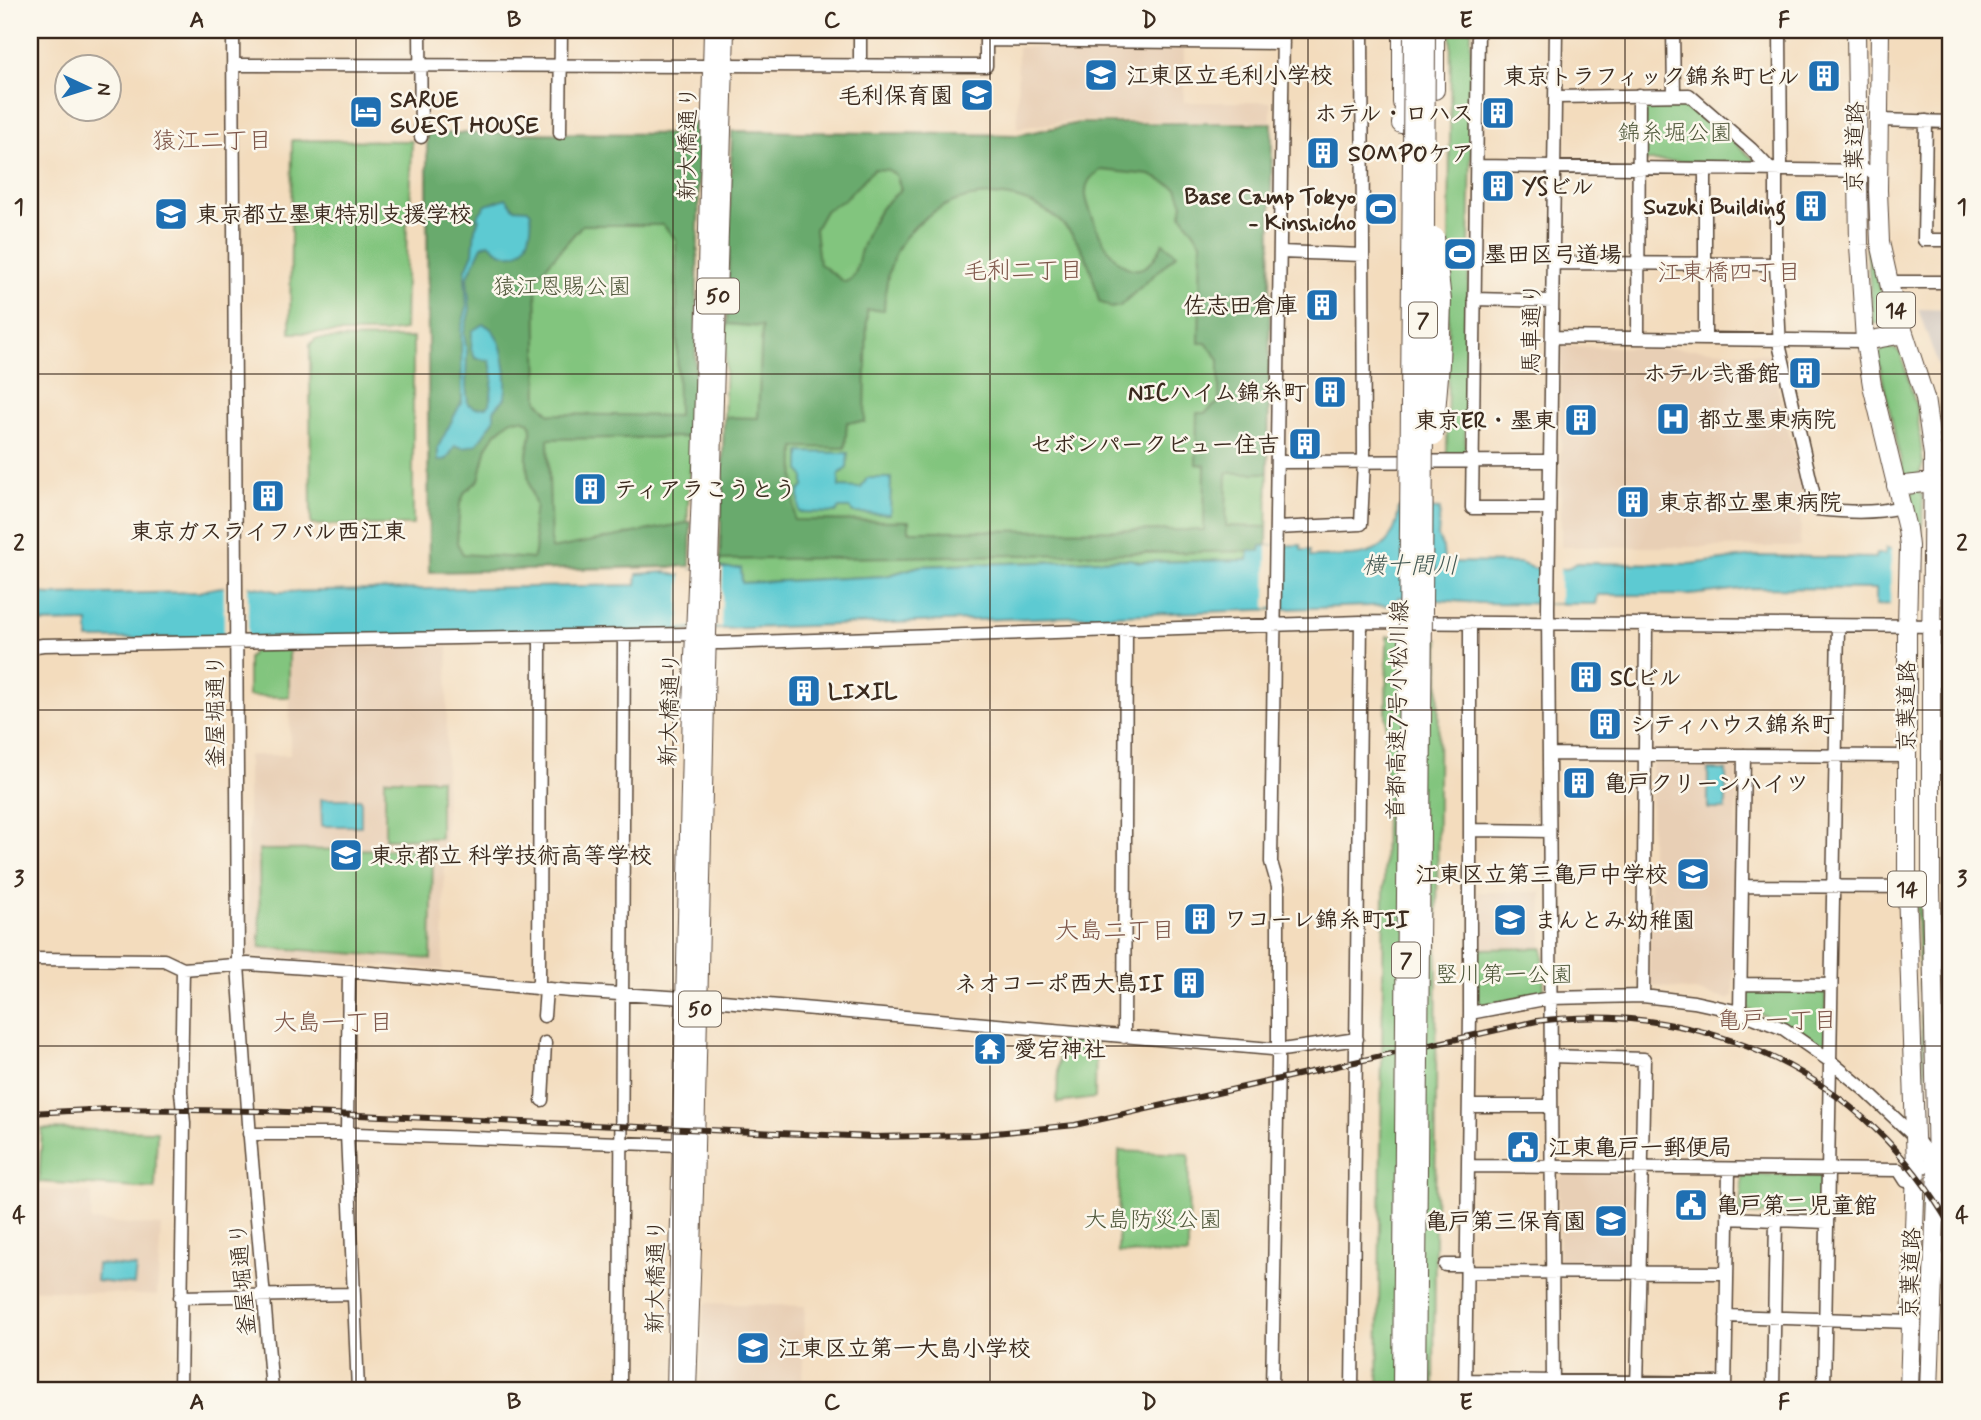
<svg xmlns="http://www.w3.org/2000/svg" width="1981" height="1420" viewBox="0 0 1981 1420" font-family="Mynerve,'Klee One',sans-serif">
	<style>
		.built { fill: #e8cfb5 }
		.industrial { fill: #cdc2b9 }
		.green { fill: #82c57e; stroke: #5e784e; stroke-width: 2 }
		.forest { fill: #69aa6d; stroke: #526a46; stroke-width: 2; fill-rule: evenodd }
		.water { fill: #5dcad2; stroke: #4c7a78; stroke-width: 2 }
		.pier { fill: #f3dcbd }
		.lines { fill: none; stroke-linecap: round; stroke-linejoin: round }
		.minor-casing { stroke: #574536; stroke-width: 15 }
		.major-casing { stroke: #574536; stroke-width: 18 }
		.highway-casing { stroke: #574536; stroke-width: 20 }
		.minor { stroke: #fff; stroke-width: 12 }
		.major { stroke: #fff; stroke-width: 16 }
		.highway { stroke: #fff; stroke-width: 18 }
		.rail-casing { stroke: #3b2a1e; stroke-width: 6 }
		.rail { stroke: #fbf7ec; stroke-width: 3.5; stroke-dasharray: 10; stroke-linecap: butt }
		.highway-bridge-casing { stroke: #574536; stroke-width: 20; stroke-linecap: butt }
		.highway-bridge { stroke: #fff; stroke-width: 18 }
		.grid { fill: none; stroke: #3b2a1e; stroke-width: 2; stroke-opacity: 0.55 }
		.labels { text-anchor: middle; stroke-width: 5; stroke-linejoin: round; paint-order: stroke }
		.shield { fill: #fbf7ec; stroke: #75685c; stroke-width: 2 }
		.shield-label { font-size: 21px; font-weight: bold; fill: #3b2a1e }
		.poi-label { font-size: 23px; font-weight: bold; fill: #3b2a1e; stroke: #fbf7ec; text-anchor: start }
		.park-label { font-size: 23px; fill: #50583b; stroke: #fbf7ec }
		.street-label { font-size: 23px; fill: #3b2a1e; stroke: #fbf7ec }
		.neighbourhood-label { font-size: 24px; fill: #7e574a; stroke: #fbf7ec }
		.water-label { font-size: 24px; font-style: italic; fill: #455a54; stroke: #fbf7ec }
		.neatline { fill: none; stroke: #3b2a1e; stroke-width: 2.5 }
		.grid-label { font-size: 23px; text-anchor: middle; font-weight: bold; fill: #3b2a1e }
	</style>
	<rect width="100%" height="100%" fill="#fbf7ec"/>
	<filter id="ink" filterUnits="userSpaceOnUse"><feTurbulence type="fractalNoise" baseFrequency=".0143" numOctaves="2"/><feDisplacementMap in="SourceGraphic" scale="14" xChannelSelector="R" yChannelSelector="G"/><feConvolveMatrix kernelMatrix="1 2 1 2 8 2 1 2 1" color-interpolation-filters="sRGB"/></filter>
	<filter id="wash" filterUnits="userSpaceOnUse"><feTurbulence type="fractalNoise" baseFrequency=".00686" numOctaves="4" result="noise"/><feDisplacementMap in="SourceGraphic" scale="28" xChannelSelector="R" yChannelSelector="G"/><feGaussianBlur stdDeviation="1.57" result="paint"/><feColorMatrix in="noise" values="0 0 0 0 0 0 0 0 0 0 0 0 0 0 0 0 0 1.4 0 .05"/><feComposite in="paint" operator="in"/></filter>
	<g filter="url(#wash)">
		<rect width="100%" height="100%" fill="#f3dcbd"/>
		<path class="built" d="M1018,47L1184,48V102H1271V121L1078,120L1017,128Z
			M1561,346L1694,349L1769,354L1802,484L1800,547H1561Z
			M448,646L443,970L248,956V755H290L289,648Z
			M1657,760L1731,761L1737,767L1733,996L1729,1000L1695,991L1654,986L1649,981L1652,766Z
			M1477,892H1542V947L1477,948Z
			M1564,1174H1628L1634,1180L1632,1262L1626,1268H1564L1559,1262V1179Z
			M30,1189L92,1193L91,1221L161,1226L157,1296L30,1289Z
			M707,1303L805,1306L802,1390H700L704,1305Z"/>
		<path class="industrial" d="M1918,309L1951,310V378L1943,379Z"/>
		<path class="green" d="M1451,30H1471V149L1465,454L1447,455Z
			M1650,102H1683L1691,105L1758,163L1644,161L1645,108Z
			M684,123H700L694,437L689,482L687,533L679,567L429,572L427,133L683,134Z
			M1079,123H1272L1267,546L1250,550L1249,560L1140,562L1129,559L920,566L886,576L742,583L741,569H720L732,131L1018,135Z
			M292,140L412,141L410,212L407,216L405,330L384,333H290Z
			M1867,247H1871L1877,281L1889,321L1873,324Z
			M413,338V525H311L310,345L315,339Z
			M1887,347L1897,350L1901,354L1917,410L1923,464L1920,472L1915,478L1904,476L1878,357L1882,349Z
			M1918,489L1923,496L1920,601H1917L1918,533L1909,495Z
			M1387,636L1439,639L1434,1390H1378Z
			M258,646L289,649V697L248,696V658Z
			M385,779H440V838L385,839Z
			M433,849L431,959L260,947L259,850Z
			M1916,896H1920L1927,1115L1925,1117Z
			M1543,948L1544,989L1539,994L1483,1005L1477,1000V949Z
			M1748,987L1825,989L1828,1042L1822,1045L1794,1028L1748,1009L1746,1006V991Z
			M1059,1038L1096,1040L1095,1098L1057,1103Z
			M42,1129L157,1131L155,1189L39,1182Z
			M1119,1151L1189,1154L1188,1255L1118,1253Z
			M1742,1174L1819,1176L1823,1181L1822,1211L1817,1216L1740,1214Z
			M1923,1190L1927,1194L1923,1330H1920Z"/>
		<path class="forest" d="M684,123H700L694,437L548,439L551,549L691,522L690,566L429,572L427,133L683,134ZM582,225H663L676,239L678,416L550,414L538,401L536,278ZM522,419L529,422C535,434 527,443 527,456C526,472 531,492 536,507C527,530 541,539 533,559L463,554L457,543L460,503L465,492L479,480L487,447L496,433L511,420Z
			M1079,123H1272L1268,473H1227L1226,526L1267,527V546H1261V551L720,560L724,417L758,418L762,327L727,324L732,131L1018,135ZM874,169L888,170L896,175L901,189C896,195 890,199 884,205C873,218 867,234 861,250C856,263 859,279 844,282L819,263L815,229L825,211L844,200ZM1101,170L1150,175L1177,188L1183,204L1181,214L1201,242L1199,343H1206L1219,359V402L1205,413H1197L1196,464L1205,465L1204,530L909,531V521L794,520L795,447L845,448L847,422H865L867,310H884C885,284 890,255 907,235C952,181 1036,181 1077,241C1089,258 1094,281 1099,301L1111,308L1120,306L1177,254L1163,243C1136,302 1102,248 1091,213C1089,207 1085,198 1086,192C1086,181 1093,175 1101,170Z"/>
		<path class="water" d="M506,198L514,208L528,209L531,213C533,230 527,261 503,253C496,251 494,247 489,243L482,246L467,278L470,309L464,333L467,351L466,386L468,404L476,408L486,407L490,404L493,377L490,361L475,358L471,349L472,331L483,324C505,331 508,379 505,398L494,410V420L477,444L464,448L455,446L447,459L438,461V447L462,401L461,329L467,307L465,277L466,269L473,253L475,228L479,219L476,218L486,205Z
			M800,452L848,453L847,468L839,474V487L861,488L867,478H891L890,514L853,513L850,508H839L836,513L799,512V491L804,487V476L800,471Z
			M1399,507L1440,509L1438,537L1443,548L1444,562L1520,563L1532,568L1567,569L1576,563L1690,564L1755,556L1875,558L1876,554H1885L1886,548L1951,554V608L1888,604L1876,606V589L1750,588L1690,595H1598L1596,604L1479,603L1398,597L1397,605L549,635L88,639V622L30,623V589L48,595L199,592C224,584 253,584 278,592L636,585L637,574L666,572L679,576C694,564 721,569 741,568L742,583L886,576L920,566L1129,559L1140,562L1248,560L1249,550L1260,551L1261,546L1301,545V550H1310V557C1353,556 1395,563 1399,507Z
			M1708,770H1726V809H1708Z
			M321,799H361V826H322Z
			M97,1264L136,1267L134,1285L96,1281Z"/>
		<path class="pier" d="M1284,544L1283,607L1266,608L1267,546Z
			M1891,546L1951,550V610L1890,608Z
			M1539,565L1560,566V603L1539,604Z
			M723,569L721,627L679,628L681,570Z
			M224,583H248V636L224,637Z"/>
	</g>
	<g filter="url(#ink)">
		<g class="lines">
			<defs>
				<path id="minor" d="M233,30L238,965L250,1138L272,1390
					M420,30L421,137
					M1478,30L1472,508H1549
					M1673,30L1674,95
					M1780,30L1781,170
					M986,40L1283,43
					M233,65L711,66
					M725,65L986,66V30
					M860,66V30
					M1556,97L1689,95L1751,149L1770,169
					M1879,120L1951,122
					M1926,121L1924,240H1951
					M560,133L561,30
					M1476,166L1878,171
					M1705,169V339
					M1776,169V264L1780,348L1817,509C1845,512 1873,514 1901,507
					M1280,252L1363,255
					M1553,263L1776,264
					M1888,282H1951
					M1474,299L1552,301
					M1552,337L1865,341
					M1638,338L1639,95
					M1277,462L1550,461
					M1276,528L1361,524L1364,461L1362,30
					M30,647L43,645L688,634L708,643H722L1361,622L1951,626
					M1549,754L1907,756
					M1470,830L1549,831
					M1742,886L1931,887
					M30,959L164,960L183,969L248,964L349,971L571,991L700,999L1282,1050L1357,1039
					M1934,960L1951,959
					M349,971L347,1134L358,1390
					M1741,984L1831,985
					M539,989L540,638
					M1643,996L1646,624
					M1740,1012L1744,755
					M1470,1013L1550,998L1643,996L1694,1002L1740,1012L1784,1029L1830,1061L1865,1090L1915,1137L1937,1167
					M544,1016L546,989
					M1124,1037L1126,629
					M1551,1056L1644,1059L1637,1390
					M542,1100L545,1043
					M1469,1106H1551
					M249,1134H356L680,1145
					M1468,1166L1899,1170L1906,1181L1916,1166L1951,1167
					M1728,1218L1827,1222
					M1445,1265H1467
					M1467,1272L1727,1273
					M180,1297L353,1294
					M1726,1316L1913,1322
					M1465,1380L1725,1383
					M180,1390L184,1123L181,1092L183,969
					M620,1390L624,635
					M1272,1390L1278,1061V886L1271,862L1283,30
					M1352,1390L1361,622
					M1465,1390L1470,1013V622
					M1553,1390L1548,608L1556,30
					M1725,1390L1729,1170
					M1773,1390L1776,1220
					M1824,1390L1838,626"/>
				<path id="major" d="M675,1390L691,704L701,469L712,30
					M688,1390L695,1192L706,701L726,30"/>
				<path id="highway" d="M1856,30L1859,245L1865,341L1872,385L1907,529L1909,546L1907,626V887L1916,1166L1909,1390
					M1880,30L1878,190L1880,242L1892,296L1925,398L1933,455L1931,659V887L1937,1167L1929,1390
					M1435,90V30
					M1402,103V30
					M1401,124L1408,89
					M1865,341L1904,334
					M1896,486L1933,482"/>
			</defs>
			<use href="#minor" class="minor-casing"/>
			<use href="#major" class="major-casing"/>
			<use href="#highway" class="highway-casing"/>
			<use href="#minor" class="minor"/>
			<use href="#major" class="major"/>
			<use href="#highway" class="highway"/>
			<defs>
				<path id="rail" d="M30,1113L110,1109L263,1111L874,1137L975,1135L1075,1125L1537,1021C1708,1000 1865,1075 1951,1227"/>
			</defs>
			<use href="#rail" class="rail-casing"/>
			<use href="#rail" class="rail"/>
			<defs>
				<path id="highway-bridge" d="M1434,436L1440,364L1442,301L1435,237
					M1402,1390L1413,30
					M1416,1390L1423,610L1426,30"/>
			</defs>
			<use href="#highway-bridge" class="highway-bridge-casing"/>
			<use href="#highway-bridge" class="highway-bridge"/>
		</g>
	</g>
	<path class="grid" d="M356,30V1390M673,30V1390M990,30V1390M1308,30V1390M1625,30V1390M30,374H1951M30,710H1951M30,1046H1951"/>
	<defs>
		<symbol id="school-square" viewBox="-11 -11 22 22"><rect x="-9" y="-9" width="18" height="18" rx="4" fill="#1f6fb2" stroke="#fbf7ec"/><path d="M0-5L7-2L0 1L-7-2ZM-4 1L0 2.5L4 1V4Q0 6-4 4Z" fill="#fff"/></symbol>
		<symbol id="building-square" viewBox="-11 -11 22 22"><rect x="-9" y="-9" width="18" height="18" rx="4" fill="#1f6fb2" stroke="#fbf7ec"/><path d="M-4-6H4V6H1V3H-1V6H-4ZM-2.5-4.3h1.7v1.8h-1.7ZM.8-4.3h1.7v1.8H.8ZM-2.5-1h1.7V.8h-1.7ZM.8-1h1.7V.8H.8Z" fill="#fff"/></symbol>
		<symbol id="hotel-square" viewBox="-11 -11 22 22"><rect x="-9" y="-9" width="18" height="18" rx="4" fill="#1f6fb2" stroke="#fbf7ec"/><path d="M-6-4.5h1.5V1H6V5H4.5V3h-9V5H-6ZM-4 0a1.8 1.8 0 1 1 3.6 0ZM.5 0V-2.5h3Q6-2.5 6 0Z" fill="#fff"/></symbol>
		<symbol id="stadium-square" viewBox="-11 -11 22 22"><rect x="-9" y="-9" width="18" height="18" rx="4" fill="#1f6fb2" stroke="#fbf7ec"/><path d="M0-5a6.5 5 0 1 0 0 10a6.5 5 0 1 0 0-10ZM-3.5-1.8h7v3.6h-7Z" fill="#fff"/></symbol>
		<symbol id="university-square" viewBox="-11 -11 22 22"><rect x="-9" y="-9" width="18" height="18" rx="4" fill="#1f6fb2" stroke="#fbf7ec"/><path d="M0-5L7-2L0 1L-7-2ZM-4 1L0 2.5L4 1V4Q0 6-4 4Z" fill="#fff"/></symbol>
		<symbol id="hospital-square" viewBox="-11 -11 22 22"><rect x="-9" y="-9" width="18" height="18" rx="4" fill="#1f6fb2" stroke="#fbf7ec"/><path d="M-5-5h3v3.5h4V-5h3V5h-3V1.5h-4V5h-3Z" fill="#fff"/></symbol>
		<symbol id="temple-square" viewBox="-11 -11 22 22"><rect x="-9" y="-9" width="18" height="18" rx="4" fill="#1f6fb2" stroke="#fbf7ec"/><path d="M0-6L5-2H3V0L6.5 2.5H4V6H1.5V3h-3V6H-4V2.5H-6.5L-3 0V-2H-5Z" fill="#fff"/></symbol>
		<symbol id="civic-square" viewBox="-11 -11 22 22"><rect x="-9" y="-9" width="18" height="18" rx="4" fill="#1f6fb2" stroke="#fbf7ec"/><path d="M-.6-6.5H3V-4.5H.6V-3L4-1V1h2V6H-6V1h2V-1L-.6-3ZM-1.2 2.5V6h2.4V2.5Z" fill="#fff"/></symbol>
	</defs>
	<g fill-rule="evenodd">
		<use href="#school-square" x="1082" y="56" width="38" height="38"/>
		<use href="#building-square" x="1805" y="57" width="38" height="38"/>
		<use href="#school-square" x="958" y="76" width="38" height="38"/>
		<use href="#hotel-square" x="347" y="93" width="38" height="38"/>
		<use href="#building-square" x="1479" y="94" width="38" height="38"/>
		<use href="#building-square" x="1304" y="134" width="38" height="38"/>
		<use href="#building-square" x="1479" y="167" width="38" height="38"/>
		<use href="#building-square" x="1792" y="187" width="38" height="38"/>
		<use href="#stadium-square" x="1362" y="190" width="38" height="38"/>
		<use href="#university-square" x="152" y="195" width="38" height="38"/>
		<use href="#stadium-square" x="1441" y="235" width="38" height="38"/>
		<use href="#building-square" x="1303" y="286" width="38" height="38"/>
		<use href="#building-square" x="1786" y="354" width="38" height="38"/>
		<use href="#building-square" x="1311" y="373" width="38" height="38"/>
		<use href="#hospital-square" x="1654" y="400" width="38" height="38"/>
		<use href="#building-square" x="1562" y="401" width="38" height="38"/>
		<use href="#building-square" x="1286" y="425" width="38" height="38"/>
		<use href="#building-square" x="571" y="470" width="38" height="38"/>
		<use href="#building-square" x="249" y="477" width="38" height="38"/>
		<use href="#building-square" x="1614" y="483" width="38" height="38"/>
		<use href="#building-square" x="1567" y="658" width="38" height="38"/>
		<use href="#building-square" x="785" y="672" width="38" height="38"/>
		<use href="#building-square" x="1586" y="705" width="38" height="38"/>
		<use href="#building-square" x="1560" y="764" width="38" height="38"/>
		<use href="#school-square" x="327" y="836" width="38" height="38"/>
		<use href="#school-square" x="1674" y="855" width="38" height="38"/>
		<use href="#building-square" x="1181" y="900" width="38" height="38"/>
		<use href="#school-square" x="1491" y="901" width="38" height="38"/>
		<use href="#building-square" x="1170" y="964" width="38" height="38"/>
		<use href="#temple-square" x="971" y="1030" width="38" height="38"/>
		<use href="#civic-square" x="1504" y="1128" width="38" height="38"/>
		<use href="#civic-square" x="1672" y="1186" width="38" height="38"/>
		<use href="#school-square" x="1592" y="1202" width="38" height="38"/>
		<use href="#school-square" x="734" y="1329" width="38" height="38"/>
	</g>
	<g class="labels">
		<g class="shield">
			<rect x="697" y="278.5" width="42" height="35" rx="5"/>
			<rect x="1877" y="292.5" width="38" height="35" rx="5"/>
			<rect x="1409" y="302.5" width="28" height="35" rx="5"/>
			<rect x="1888" y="871.5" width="38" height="35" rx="5"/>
			<rect x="1392" y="942.5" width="28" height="35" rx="5"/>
			<rect x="679" y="991.5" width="42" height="35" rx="5"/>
		</g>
		<g class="shield-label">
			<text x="718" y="303">50</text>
			<text x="1896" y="317">14</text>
			<text x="1423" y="327">7</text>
			<text x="1907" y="896">14</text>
			<text x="1406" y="967">7</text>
			<text x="700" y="1016">50</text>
		</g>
		<g class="poi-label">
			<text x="1126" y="83">江東区立毛利小学校</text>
			<text x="1800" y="84" text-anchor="end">東京トラフィック錦糸町ビル</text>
			<text x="953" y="103" text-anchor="end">毛利保育園</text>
			<text x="390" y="107">SARUE<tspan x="390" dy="26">GUEST HOUSE</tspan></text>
			<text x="1474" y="121" text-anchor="end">ホテル・ロハス</text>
			<text x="1348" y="161">SOMPOケア</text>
			<text x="1522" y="194">YSビル</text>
			<text x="1356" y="204" text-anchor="end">Base Camp Tokyo<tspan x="1356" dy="26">- Kinshicho</tspan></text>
			<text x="1786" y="214" text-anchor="end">Suzuki Building</text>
			<text x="196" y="222">東京都立墨東特別支援学校</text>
			<text x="1484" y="262">墨田区弓道場</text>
			<text x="1298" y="313" text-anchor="end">佐志田倉庫</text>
			<text x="1780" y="381" text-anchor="end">ホテル弐番館</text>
			<text x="1306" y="400" text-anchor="end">NICハイム錦糸町</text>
			<text x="1698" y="427">都立墨東病院</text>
			<text x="1556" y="428" text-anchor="end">東京ER・墨東</text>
			<text x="1280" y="452" text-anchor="end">セボンパークビュー住吉</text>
			<text x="614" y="497">ティアラこうとう</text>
			<text x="1658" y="510">東京都立墨東病院</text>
			<text x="268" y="539" text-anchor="middle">東京ガスライフバル西江東</text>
			<text x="1610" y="685">SCビル</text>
			<text x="828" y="699">LIXIL</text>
			<text x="1630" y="732">シティハウス錦糸町</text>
			<text x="1604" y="791">亀戸クリーンハイツ</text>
			<text x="370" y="863">東京都立 科学技術高等学校</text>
			<text x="1668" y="882" text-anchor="end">江東区立第三亀戸中学校</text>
			<text x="1224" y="927">ワコーレ錦糸町II</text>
			<text x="1534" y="928">まんとみ幼稚園</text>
			<text x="1164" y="991" text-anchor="end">ネオコーポ西大島II</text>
			<text x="1014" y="1057">愛宕神社</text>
			<text x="1548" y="1155">江東亀戸一郵便局</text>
			<text x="1716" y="1213">亀戸第二児童館</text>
			<text x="1586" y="1229" text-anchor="end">亀戸第三保育園</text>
			<text x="778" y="1356">江東区立第一大島小学校</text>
		</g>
		<g class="park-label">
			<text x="1675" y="140">錦糸堀公園</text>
			<text x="562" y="294">猿江恩賜公園</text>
			<text x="1504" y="982">竪川第一公園</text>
			<text x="1153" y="1227">大島防災公園</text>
		</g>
		<g class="street-label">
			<text transform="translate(687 143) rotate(-89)" y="8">新大橋通り</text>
			<text transform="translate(1854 147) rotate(-89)" y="8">京葉道路</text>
			<text transform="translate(1531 328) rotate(-89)" y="8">馬車通り</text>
			<text transform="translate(1906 706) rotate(-90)" y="8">京葉道路</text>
			<text transform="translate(669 709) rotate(-88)" y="8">新大橋通り</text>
			<text transform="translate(1397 710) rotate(-89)" y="8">首都高速7号小松川線</text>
			<text transform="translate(215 711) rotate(-90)" y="8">釜屋堀通り</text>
			<text transform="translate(1910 1273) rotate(-88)" y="8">京葉道路</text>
			<text transform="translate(655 1276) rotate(-89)" y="8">新大橋通り</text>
			<text transform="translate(242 1279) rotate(-95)" y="8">釜屋堀通り</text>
		</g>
		<g class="neighbourhood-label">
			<text x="212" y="148">猿江二丁目</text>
			<text x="1023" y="278">毛利二丁目</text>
			<text x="1729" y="280">江東橋四丁目</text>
			<text x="1115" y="938">大島二丁目</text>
			<text x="1777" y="1028">亀戸一丁目</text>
			<text x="333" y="1030">大島一丁目</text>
		</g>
		<g class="water-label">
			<text x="1410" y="573">横十間川</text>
		</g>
	</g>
	<rect width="1981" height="1420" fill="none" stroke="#fbf7ec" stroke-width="77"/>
	<g transform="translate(88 88) rotate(94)"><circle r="33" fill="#fbf7ec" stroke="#aea59a" stroke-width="2"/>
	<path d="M0-5L12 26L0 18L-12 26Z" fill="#1f6fb2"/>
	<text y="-10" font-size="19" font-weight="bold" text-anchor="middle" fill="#3b2a1e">N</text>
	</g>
	<rect x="38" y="38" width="1904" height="1344" class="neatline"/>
	<g class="grid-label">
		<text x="197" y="27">A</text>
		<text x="514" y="27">B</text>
		<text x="832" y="27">C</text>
		<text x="1149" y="27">D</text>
		<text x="1466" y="27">E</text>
		<text x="1784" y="27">F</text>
		<text x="19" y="214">1</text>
		<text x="1962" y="214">1</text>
		<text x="19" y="550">2</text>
		<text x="1962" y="550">2</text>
		<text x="19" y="886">3</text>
		<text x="1962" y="886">3</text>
		<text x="19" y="1222">4</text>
		<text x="1962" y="1222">4</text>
		<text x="197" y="1409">A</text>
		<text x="514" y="1409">B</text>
		<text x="832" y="1409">C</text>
		<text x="1149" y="1409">D</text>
		<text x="1466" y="1409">E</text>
		<text x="1784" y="1409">F</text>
	</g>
</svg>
